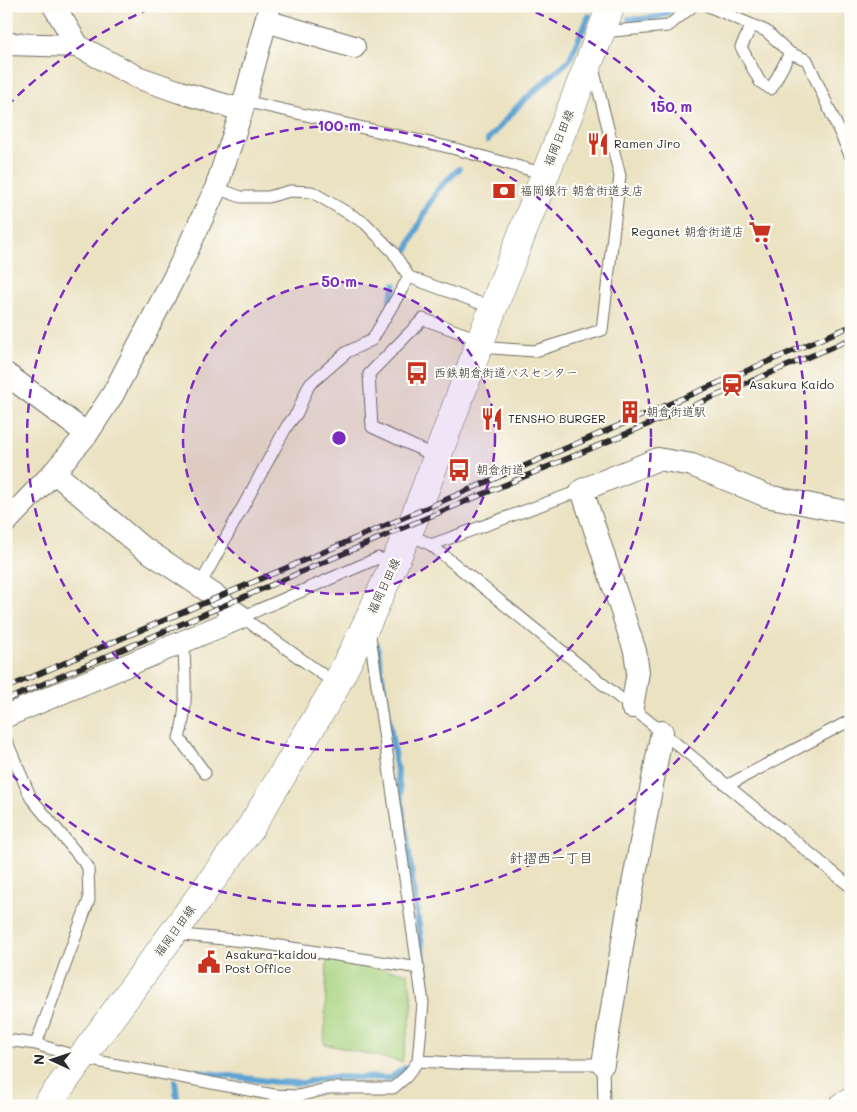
<svg xmlns="http://www.w3.org/2000/svg" width="857" height="1112" viewBox="0 0 857 1112" font-family="Mali,'Klee One',sans-serif">
	<style>
		.green { fill: #a6d17d; stroke: #687e54 }
		.lines { fill: none; stroke-linecap: round; stroke-linejoin: round }
		.stream { stroke: #5ca3d2; stroke-width: 6 }
		.service-casing { stroke: #6e6b60; stroke-width: 13 }
		.minor-casing { stroke: #6e6b60; stroke-width: 24 }
		.tertiary-casing { stroke: #6e6b60; stroke-width: 29 }
		.secondary-casing { stroke: #6e6b60; stroke-width: 29 }
		.service { stroke: #fff; stroke-width: 11 }
		.minor { stroke: #fff; stroke-width: 22 }
		.tertiary { stroke: #fff; stroke-width: 28 }
		.secondary { stroke: #fff; stroke-width: 28 }
		.rail-casing { stroke: #2b2b2b; stroke-width: 5.5 }
		.rail { stroke: #fdfcf7; stroke-width: 4; stroke-dasharray: 11; stroke-linecap: butt }
		.ring { fill: none; stroke: #7b2cbf; stroke-width: 2.5; stroke-dasharray: 9 6 }
		.labels { text-anchor: middle; stroke-width: 4; stroke-linejoin: round; paint-order: stroke }
		.street-label { font-size: 12px; fill: #2b2b2b; stroke: #fdfcf7 }
		.poi-label { font-size: 12px; fill: #2b2b2b; stroke: #fdfcf7; text-anchor: start }
		.neighbourhood-label { font-size: 14px; fill: #2b2b2b; stroke: #fdfcf7 }
		.centre { fill: #7b2cbf; stroke: #fdfcf7; stroke-width: 2.5 }
		.ring-label { font-size: 15px; text-anchor: middle; font-weight: bold; fill: #7b2cbf; stroke: #fdfcf7; stroke-width: 4; stroke-linejoin: round; paint-order: stroke }
	</style>
	<rect width="100%" height="100%" fill="#fdfcf7"/>
	<filter id="ink" filterUnits="userSpaceOnUse"><feTurbulence type="fractalNoise" baseFrequency=".02" numOctaves="2"/><feDisplacementMap in="SourceGraphic" scale="10" xChannelSelector="R" yChannelSelector="G"/><feConvolveMatrix kernelMatrix="1 2 1 2 8 2 1 2 1" color-interpolation-filters="sRGB"/></filter>
	<filter id="wash" filterUnits="userSpaceOnUse"><feTurbulence type="fractalNoise" baseFrequency=".0096" numOctaves="4" result="noise"/><feDisplacementMap in="SourceGraphic" scale="20" xChannelSelector="R" yChannelSelector="G"/><feGaussianBlur stdDeviation="1.12" result="paint"/><feColorMatrix in="noise" values="0 0 0 0 0 0 0 0 0 0 0 0 0 0 0 0 0 1.4 0 .05"/><feComposite in="paint" operator="in"/></filter>
	<g filter="url(#wash)">
		<rect width="100%" height="100%" fill="#ebe2c2"/>
		<path class="green" d="M327,960L408,973L413,1005L402,1062L324,1044Z"/>
		<g class="lines">
			<path class="stream" d="M629,19C646,20 663,19 675,6
				M488,140L518,106L569,60L589,16
				M406,252L427,208L438,189L459,169
				M390,301L395,285
				M377,645C391,730 404,815 415,900C419,933 427,965 427,998
				M185,1070L275,1082L303,1083L327,1077L390,1078L405,1068
				M175,1081L178,1106"/>
		</g>
	</g>
	<g filter="url(#ink)">
		<g class="lines">
			<defs>
				<path id="service" d="M708,6L766,31L790,53L807,60L851,157
					M752,25L741,47L760,82L771,89L790,53
					M602,32L668,26L693,6
					M244,101L452,148L545,174
					M216,188L241,197H268L290,191L312,192L365,223L393,252L409,277L493,308
					M479,347L535,351L602,330L620,176L593,68
					M437,457L372,427L369,374L423,319L481,340
					M408,533L431,545L662,732L851,887
					M431,545L582,490
					M200,585L287,426L297,413L309,385L347,352L372,340L409,277
					M242,617L378,558L395,563
					M242,617L336,684
					M369,629L423,1003L418,1061
					M184,640C184,672 189,707 179,738L205,773
					M6,740L31,798L88,867L89,900L36,1044L81,1058L274,1095L298,1096L330,1088H393L407,1076L418,1061L473,1064H603L604,1106
					M728,785L851,720
					M173,934L254,942L419,968
					M6,1040L36,1044"/>
				<path id="minor" d="M54,6L78,46
					M266,21L354,47
					M6,44L78,46L137,77L180,92L242,110
					M6,374L87,434
					M54,472L139,545L217,597L226,606L242,617
					M6,522L54,472L87,434L113,394L177,272L216,188L242,110L270,6
					M632,707L638,672L635,651L582,490L658,459L692,465L767,496L851,513
					M6,716L242,617
					M603,1064L627,916L662,732"/>
				<path id="tertiary" d="M843,1106L851,1102"/>
				<path id="secondary" d="M46,1106L251,827L333,691L368,621L412,524L493,308L611,6"/>
			</defs>
			<use href="#service" class="service-casing"/>
			<use href="#minor" class="minor-casing"/>
			<use href="#tertiary" class="tertiary-casing"/>
			<use href="#secondary" class="secondary-casing"/>
			<use href="#service" class="service"/>
			<use href="#minor" class="minor"/>
			<use href="#tertiary" class="tertiary"/>
			<use href="#secondary" class="secondary"/>
			<defs>
				<path id="rail" d="M6,688L851,326
					M6,700L412,524L851,339"/>
			</defs>
			<use href="#rail" class="rail-casing"/>
			<use href="#rail" class="rail"/>
		</g>
	</g>
	<circle cx="339" cy="438" r="156" fill="#7b2cbf" fill-opacity=".12"/>
	<g class="ring">
		<circle cx="339" cy="438" r="156"/>
		<circle cx="339" cy="438" r="312"/>
		<path d="M7 106A469 469 0 0 1 156 6M522 6A469 469 0 1 1 7 770"/>
	</g>
	<defs>
		<symbol id="restaurant-bare" viewBox="-9 -9 18 18"><path d="M-5-6h1v4h1v-4h1v4h1v-4h1v5L-1.5 .5V6h-2V.5L-5-1ZM5-6V6H3V1.5H1.5Q1.5-4 5-6Z" fill="#c8321e" stroke="#fdfcf7" stroke-width="2.5" paint-order="stroke"/></symbol>
		<symbol id="bank-bare" viewBox="-9 -9 18 18"><path d="M-6-4H6V4H-6ZM0-2.3a2.3 2.3 0 1 0 0 4.6a2.3 2.3 0 1 0 0-4.6Z" fill="#c8321e" stroke="#fdfcf7" stroke-width="2.5" paint-order="stroke"/></symbol>
		<symbol id="supermarket-bare" viewBox="-9 -9 18 18"><path d="M-6-5.5h2.5l.6 2H6L4.5 2H-2.5L-4.4-4H-6ZM-1.5 3.2a1.3 1.3 0 1 0 .1 0ZM3 3.2a1.3 1.3 0 1 0 .1 0Z" fill="#c8321e" stroke="#fdfcf7" stroke-width="2.5" paint-order="stroke"/></symbol>
		<symbol id="bus-bare" viewBox="-9 -9 18 18"><path d="M-5-6H5V4H4V6H2V4H-2V6H-4V4H-5ZM-3.5-4V0h7V-4ZM-3.5 1.2v1.5H-2V1.2ZM2 1.2v1.5H3.5V1.2Z" fill="#c8321e" stroke="#fdfcf7" stroke-width="2.5" paint-order="stroke"/></symbol>
		<symbol id="station-bare" viewBox="-9 -9 18 18"><path d="M-3-6H3Q5-6 5-4V2Q5 4 3 4L4.5 6H3L1.5 4h-3L-3 6H-4.5L-3 4Q-5 4-5 2V-4Q-5-6-3-6ZM-3.5-4v3h7v-3ZM-3.5 1v1.5H-2V1ZM2 1v1.5H3.5V1Z" fill="#c8321e" stroke="#fdfcf7" stroke-width="2.5" paint-order="stroke"/></symbol>
		<symbol id="building-bare" viewBox="-9 -9 18 18"><path d="M-4-6H4V6H1V3H-1V6H-4ZM-2.5-4.3h1.7v1.8h-1.7ZM.8-4.3h1.7v1.8H.8ZM-2.5-1h1.7V.8h-1.7ZM.8-1h1.7V.8H.8Z" fill="#c8321e" stroke="#fdfcf7" stroke-width="2.5" paint-order="stroke"/></symbol>
		<symbol id="civic-bare" viewBox="-9 -9 18 18"><path d="M-.6-6.5H3V-4.5H.6V-3L4-1V1h2V6H-6V1h2V-1L-.6-3ZM-1.2 2.5V6h2.4V2.5Z" fill="#c8321e" stroke="#fdfcf7" stroke-width="2.5" paint-order="stroke"/></symbol>
	</defs>
	<g fill-rule="evenodd">
		<use href="#restaurant-bare" x="582" y="128" width="32" height="32"/>
		<use href="#bank-bare" x="488" y="175" width="32" height="32"/>
		<use href="#supermarket-bare" x="744" y="216" width="32" height="32"/>
		<use href="#bus-bare" x="401" y="357" width="32" height="32"/>
		<use href="#station-bare" x="716" y="369" width="32" height="32"/>
		<use href="#building-bare" x="614" y="396" width="32" height="32"/>
		<use href="#restaurant-bare" x="476" y="403" width="32" height="32"/>
		<use href="#bus-bare" x="443" y="454" width="32" height="32"/>
		<use href="#civic-bare" x="193" y="946" width="32" height="32"/>
	</g>
	<g class="labels">
		<g class="street-label">
			<text transform="translate(559 138) rotate(-68)" y="4">福岡日田線</text>
			<text transform="translate(384 586) rotate(-65)" y="4">福岡日田線</text>
			<text transform="translate(175 931) rotate(-54)" y="4">福岡日田線</text>
		</g>
		<g class="poi-label">
			<text x="614" y="148">Ramen Jiro</text>
			<text x="520" y="195">福岡銀行 朝倉街道支店</text>
			<text x="744" y="236" text-anchor="end">Reganet 朝倉街道店</text>
			<text x="434" y="377">西鉄朝倉街道バスセンター</text>
			<text x="749" y="389">Asakura Kaido</text>
			<text x="646" y="416">朝倉街道駅</text>
			<text x="508" y="423">TENSHO BURGER</text>
			<text x="476" y="474">朝倉街道</text>
			<text x="225" y="959">Asakura-kaidou<tspan x="225" dy="14">Post Office</tspan></text>
		</g>
		<g class="neighbourhood-label">
			<text x="551" y="863">針摺西一丁目</text>
		</g>
	</g>
	<circle cx="339" cy="438" r="8" class="centre"/>
	<g class="ring-label">
		<text x="671" y="112">150 m</text>
		<text x="339" y="131">100 m</text>
		<text x="339" y="287">50 m</text>
	</g>
	<rect width="857" height="1112" fill="none" stroke="#fdfcf7" stroke-width="25"/>
	<g transform="translate(52 1060) rotate(273)" stroke="#fdfcf7" stroke-width="4" paint-order="stroke">
	<path d="M0-4L9 19L0 12L-9 19Z" fill="#2b2b2b"/>
	<text y="-8" font-size="14" font-weight="bold" text-anchor="middle" fill="#2b2b2b">N</text>
	</g>
</svg>
